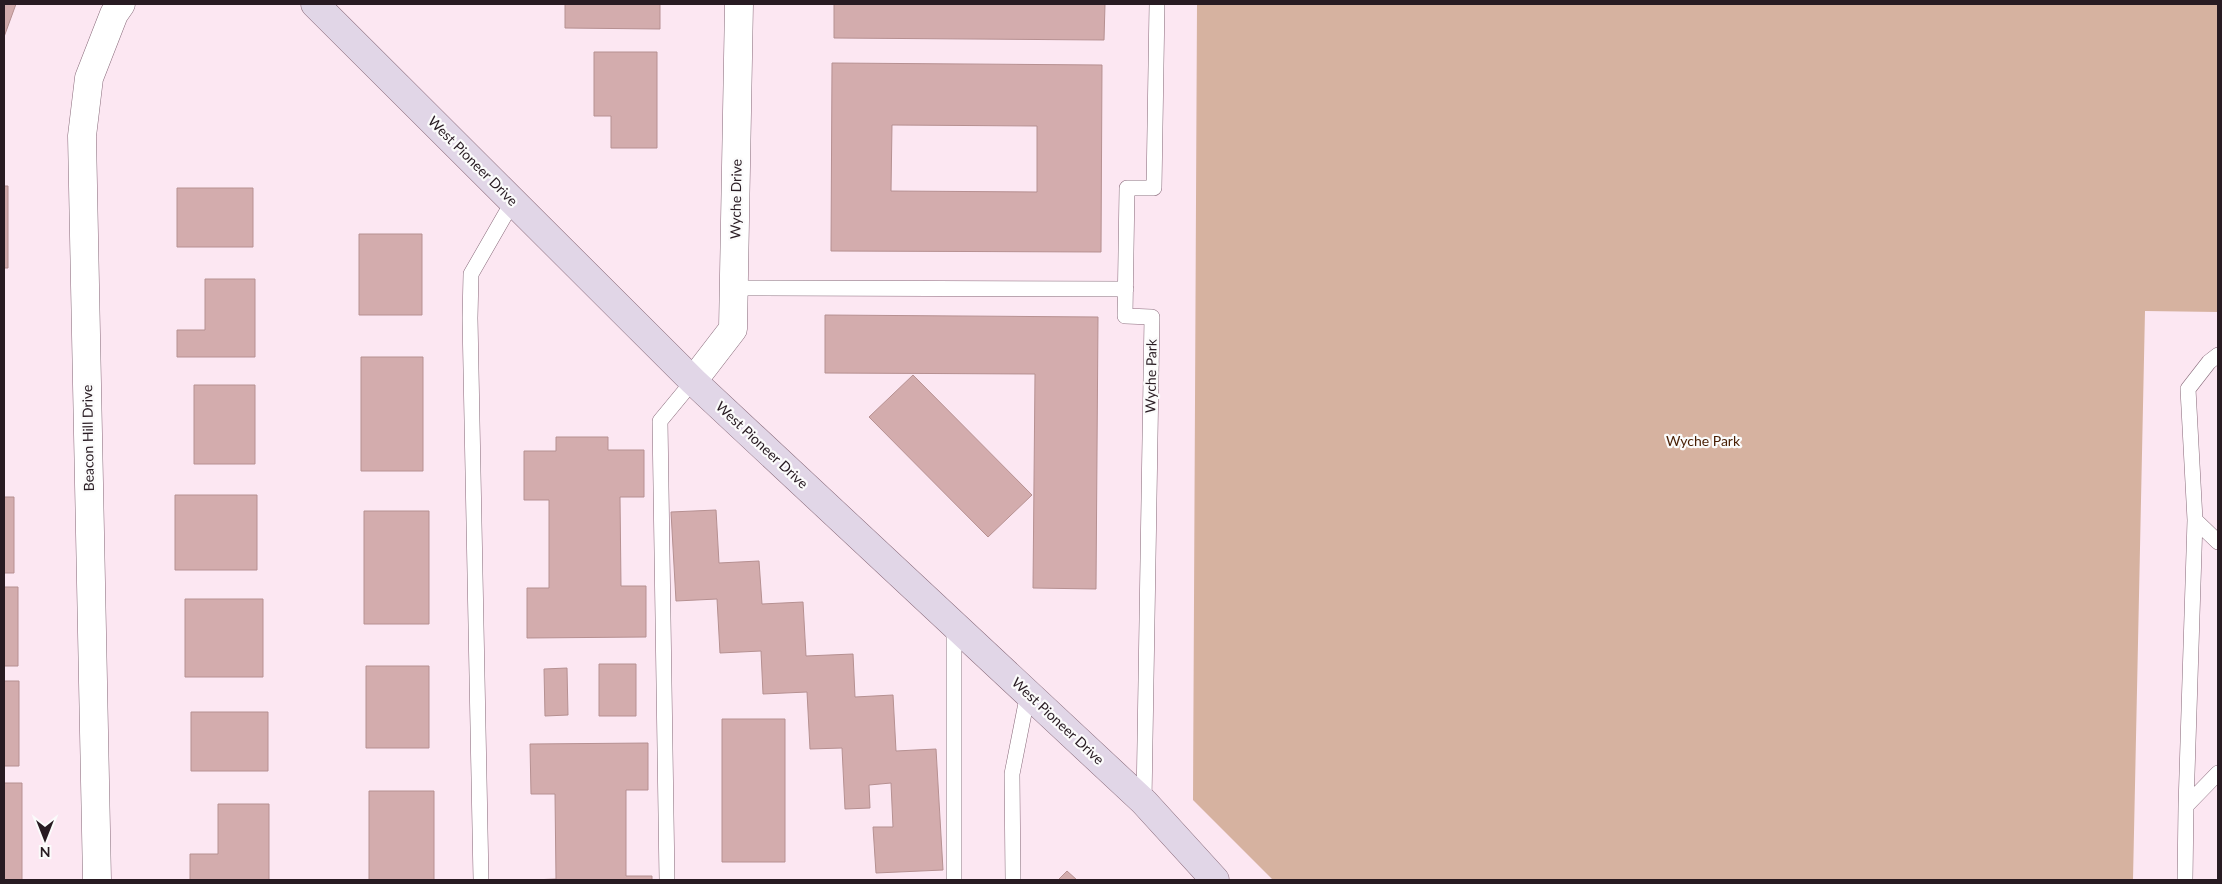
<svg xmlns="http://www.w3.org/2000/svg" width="2222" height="884" viewBox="0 0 2222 884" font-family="Lato,sans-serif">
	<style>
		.green { fill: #d6b2a0 }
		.building { fill: #d3acad; stroke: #b69091; fill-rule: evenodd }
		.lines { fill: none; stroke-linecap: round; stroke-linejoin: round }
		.service-casing { stroke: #876979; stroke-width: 16 }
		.minor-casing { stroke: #876979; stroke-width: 29 }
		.secondary-casing { stroke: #876979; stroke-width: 29 }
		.service { stroke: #fff; stroke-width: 15 }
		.minor { stroke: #fff; stroke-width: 28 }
		.secondary { stroke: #e1d6e7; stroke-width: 28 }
		.labels { text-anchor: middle; stroke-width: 4.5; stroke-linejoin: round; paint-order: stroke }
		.street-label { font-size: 14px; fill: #281b22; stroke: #fbfbfb }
		.park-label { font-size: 14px; fill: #481e03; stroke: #fbfbfb }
	</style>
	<rect width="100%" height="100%" fill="#fce7f2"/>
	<path class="green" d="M1197,4H2218V312L2145,311L2133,880H1273L1193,800Z"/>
	<path class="building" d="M4,4H16L4,37Z
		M565,4H660V29L565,28Z
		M834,4H1105L1104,40L834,38Z
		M594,52H657V148H611V116H594Z
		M832,63L1102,65L1101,252L831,251ZM892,125L1037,126V192L891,191Z
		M4,186H8V268H4Z
		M177,188H253V247H177Z
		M359,234H422V315H359Z
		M205,279H255V357H177V330H205Z
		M825,315L1098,317L1096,589L1033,588L1035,374L825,373Z
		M361,357H423V471H361Z
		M913,375L1032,495L988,537L869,417Z
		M194,385H255V464H194Z
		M556,437H608V450H644V497H620L621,586H646V637L527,638V588H549V500H524V451H556Z
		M175,495H257V570H175Z
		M4,497H14V573H4Z
		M716,510L719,563L759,561L762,604L803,602L806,656L853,654L855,697L893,695L896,751L936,749L943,870L876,873L873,827H893L891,783L869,785L870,808L845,809L842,748L810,749L807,692L763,694L761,651L720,653L717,599L676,601L671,512Z
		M364,511H429V624H364Z
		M4,587H18V666H4Z
		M185,599H263V677H185Z
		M599,664H636V716H599Z
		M366,666H429V748H366Z
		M567,668L568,715L545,716L544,669Z
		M4,681H19V766H4Z
		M191,712H268V771H191Z
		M722,719H785V862H722Z
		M648,743V790H626V876H652V880H532L556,879L555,794H531L530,744Z
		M4,783H22V880H4Z
		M369,791H434V880H369Z
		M218,804H269V880H190V854H218Z
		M1067,871L1077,880H1058Z"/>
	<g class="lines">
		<defs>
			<path id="service" d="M734,288L1126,289
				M2195,520L2218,542
				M954,625V880
				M1144,802L1152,317L1125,316L1127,188H1154L1157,4
				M2186,806L2218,773
				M481,880L470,318L471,274L513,201
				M667,880L660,421L693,381
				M1013,880L1012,774L1028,693
				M2185,880L2186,806L2195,520L2188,389L2209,362L2218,355"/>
			<path id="minor" d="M693,381L733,329L739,4
				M97,880L82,136L89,78L114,14L121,4"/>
			<path id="secondary" d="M315,4L693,381L1144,802L1215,880"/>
		</defs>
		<use href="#service" class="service-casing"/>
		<use href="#minor" class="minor-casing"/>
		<use href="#secondary" class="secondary-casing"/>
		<use href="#service" class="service"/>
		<use href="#minor" class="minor"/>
		<use href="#secondary" class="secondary"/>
	</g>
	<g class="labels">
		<g class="street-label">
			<text transform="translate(473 161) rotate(45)" y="5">West Pioneer Drive</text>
			<text transform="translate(736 199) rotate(-89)" y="5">Wyche Drive</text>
			<text transform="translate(1151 376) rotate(-89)" y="5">Wyche Park</text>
			<text transform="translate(88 438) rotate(-91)" y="5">Beacon Hill Drive</text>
			<text transform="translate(762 445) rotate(43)" y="5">West Pioneer Drive</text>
			<text transform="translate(1058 721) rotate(43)" y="5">West Pioneer Drive</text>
		</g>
		<g class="park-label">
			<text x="1703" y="446">Wyche Park</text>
		</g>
	</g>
	<rect width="2222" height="884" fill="none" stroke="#281b22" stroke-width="10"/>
	<g transform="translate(45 839) rotate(180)" stroke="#fbfbfb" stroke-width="4" paint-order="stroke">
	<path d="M0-4L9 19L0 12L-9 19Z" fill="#281b22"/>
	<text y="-8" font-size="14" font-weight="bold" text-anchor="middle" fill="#281b22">N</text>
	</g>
</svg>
